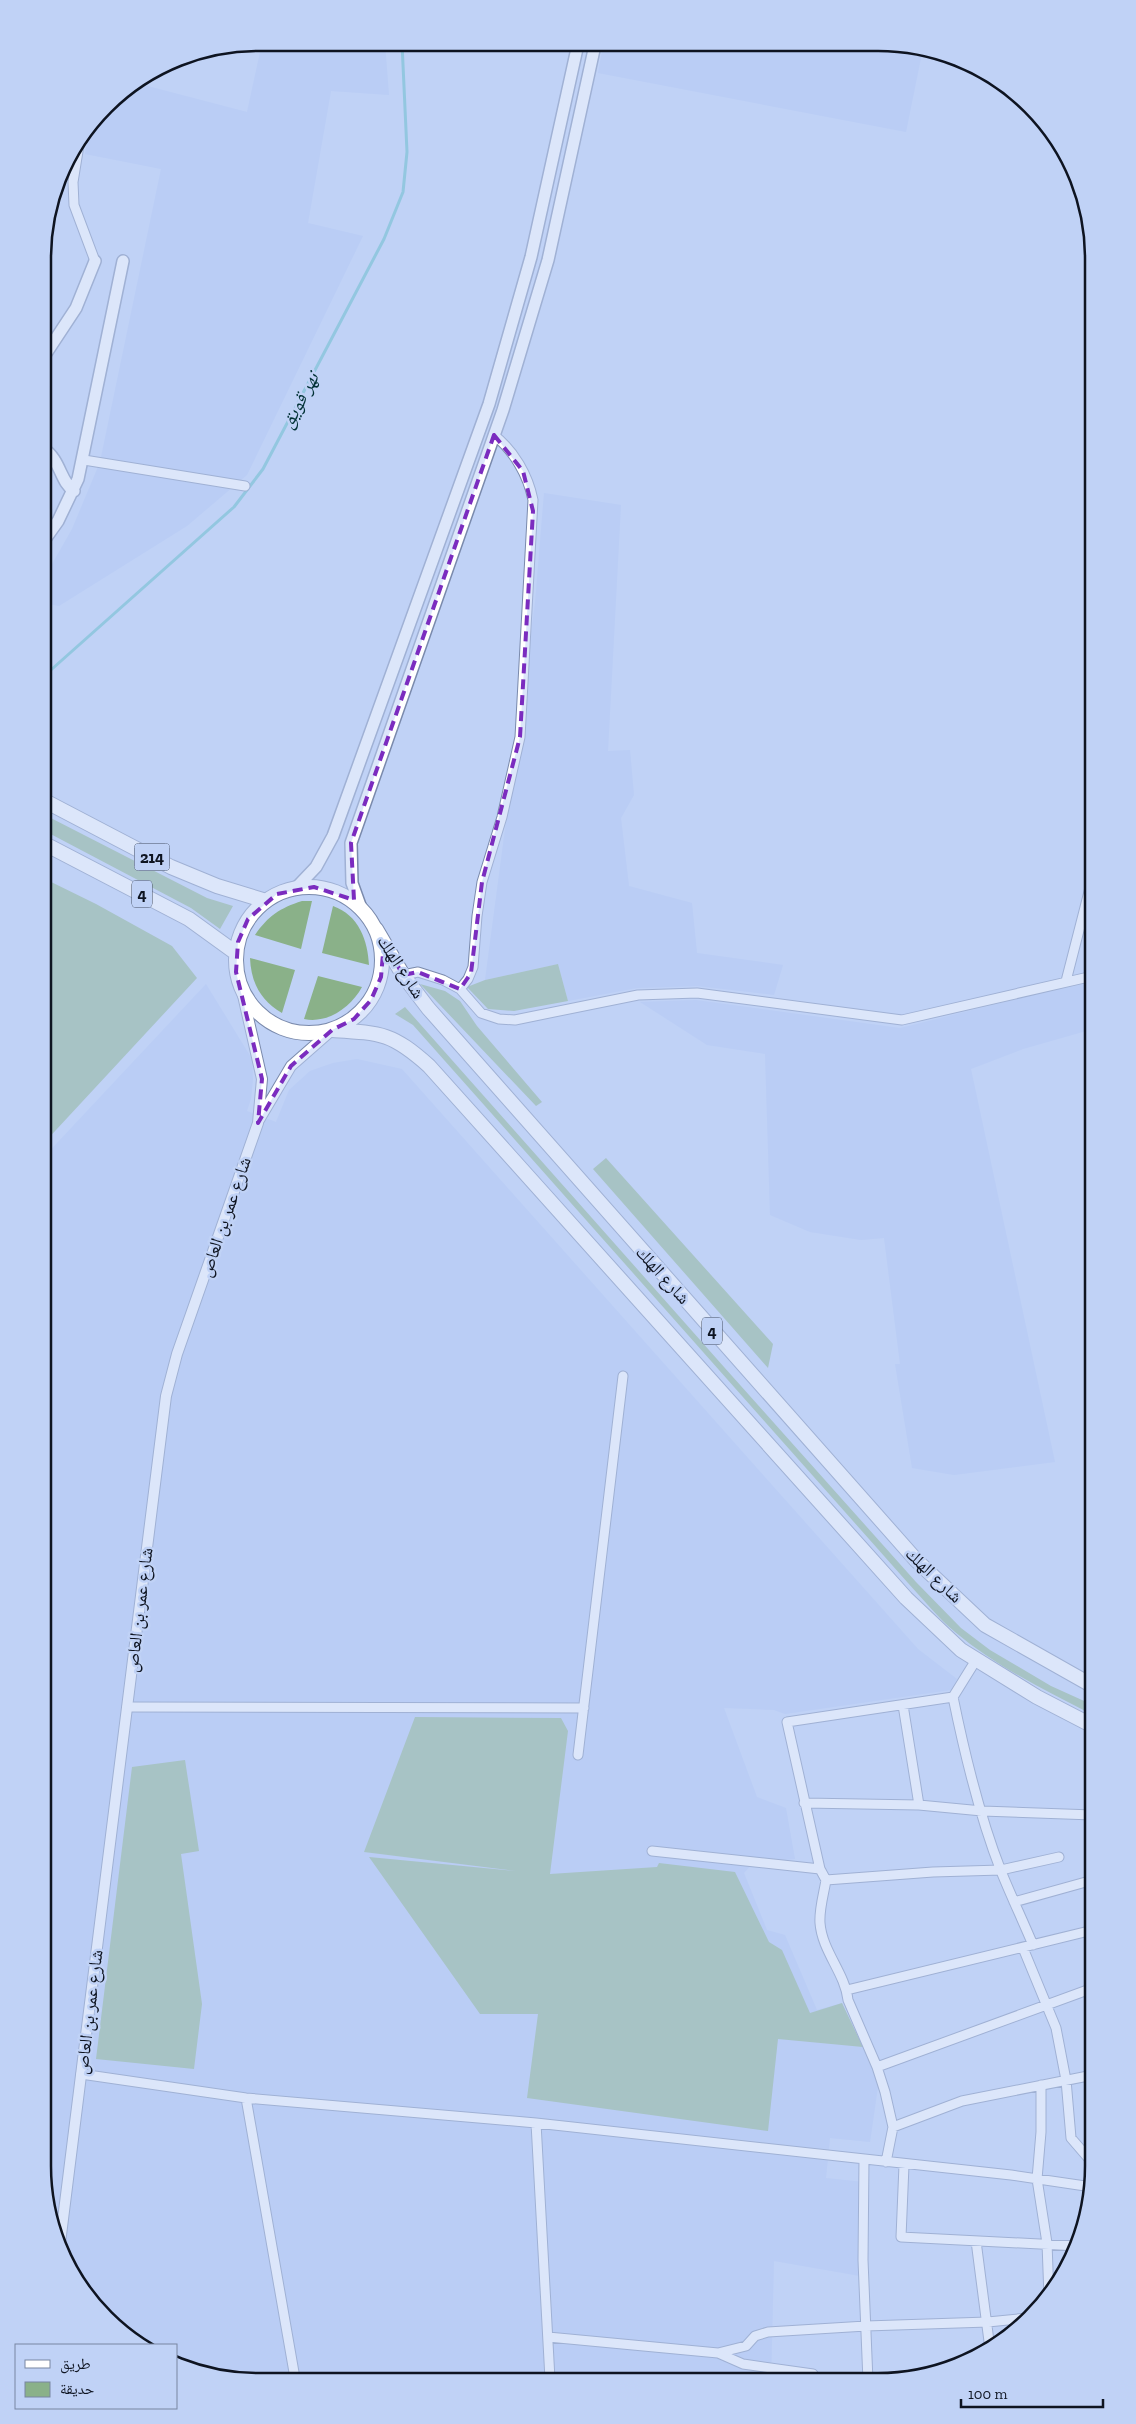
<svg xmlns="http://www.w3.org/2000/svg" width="1136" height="2424" viewBox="0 0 1136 2424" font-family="'Zilla Slab','Noto Naskh Arabic',serif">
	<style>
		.built { fill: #b3c8f3 }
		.green { fill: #8ab189 }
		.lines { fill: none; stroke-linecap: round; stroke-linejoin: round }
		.stream { stroke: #5dbbc5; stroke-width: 3 }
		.minor-casing { stroke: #7a8aac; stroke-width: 11 }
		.tertiary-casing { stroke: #7a8aac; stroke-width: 12 }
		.secondary-casing { stroke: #7a8aac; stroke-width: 14 }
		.trunk-casing { stroke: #7a8aac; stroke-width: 16 }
		.minor { stroke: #fff; stroke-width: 9 }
		.tertiary { stroke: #fff; stroke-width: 10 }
		.secondary { stroke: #fff; stroke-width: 11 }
		.trunk { stroke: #fff; stroke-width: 14 }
		.marked { fill: none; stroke: #7b2cbf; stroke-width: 4; stroke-dasharray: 10 6; stroke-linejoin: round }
		.labels { text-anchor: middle; stroke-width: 5; stroke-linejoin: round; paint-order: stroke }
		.shield { fill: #c0d2f6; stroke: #434d61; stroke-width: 1 }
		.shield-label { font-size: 16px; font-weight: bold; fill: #0e1421 }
		.street-label { font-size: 18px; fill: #0e1421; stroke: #c0d2f6 }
		.water-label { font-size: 19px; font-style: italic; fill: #023236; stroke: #c0d2f6 }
		.rim { fill: none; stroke: #0e1421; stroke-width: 2.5 }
	</style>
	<rect width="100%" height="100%" fill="#c0d2f6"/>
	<path class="built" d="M262,43H385L389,95L331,91L308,223L363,236L247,475L187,526L59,606L43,603V580L72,529L100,462L161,169L85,154L89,131L116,96L136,83L247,112Z
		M603,45L920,47L923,48L906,132L598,73Z
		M544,493L621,505L608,751L630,750L634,795L621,818L629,886L692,903L697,953L783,965L774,995L697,986L637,988L568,1001L558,964L485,980L535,603Z
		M1093,982V1061H1092L1086,1031L1023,1049L971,1069L1055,1462L954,1475L912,1468L895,1364H900L884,1238L861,1240L810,1232L770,1215L765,1054L707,1045L640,1002L696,1000L900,1028L1029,996Z
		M206,984L252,1059L253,1079L251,1099L247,1111L276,1122L289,1090L310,1071L333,1063L357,1059L402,1069L918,1649L957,1679L951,1690L785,1714L774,1710L724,1708L757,1797L786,1808L795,1859L753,1863L744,1873L767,1930L785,1935L817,2010L842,2003L879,2080L870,2142L830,2138L826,2178L864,2182L860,2276L774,2261L771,2381L216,2377L176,2364V2345H142L116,2328L79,2286L50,2222L43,2166V1158Z"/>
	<path class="green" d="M43,814L207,898L233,906L220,929L191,908L43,830Z
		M43,878L96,904L172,946L197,978L43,1144Z
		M302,901H312L301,949L255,935C268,916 280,908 302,901Z
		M333,906C359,915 368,941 369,965L322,953Z
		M250,958L295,970L282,1013C260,1000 251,982 250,958Z
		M558,964L568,1001L514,1011L488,1009L467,987L485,980Z
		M318,976L362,987C351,1007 328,1024 304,1019Z
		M420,984L445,991L460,1001L477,1026L542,1102L536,1106Z
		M405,1007L724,1367L916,1582L961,1628L990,1650L1051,1686L1093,1705V1715C1046,1691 997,1667 955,1632C938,1618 923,1599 908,1583L413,1025L395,1014Z
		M606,1158L773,1344L768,1368L593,1169Z
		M415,1717L561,1718L568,1731L550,1874L657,1867L659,1863L735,1872L769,1942L782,1950L810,2013L842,2003L863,2047L778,2039L768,2131L527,2098L538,2014H480L369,1857L516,1871L364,1852Z
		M185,1760L199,1851L181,1854L202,2004L194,2069L96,2059L132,1767Z"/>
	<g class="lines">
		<path class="stream" d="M43,677L234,507L263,469L384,239L403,192L407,152L402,43"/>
		<defs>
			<path id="minor" d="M79,145L73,182L74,205L95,261
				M84,460L245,486
				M403,975L418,972L443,980L460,989L481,1013L499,1019L515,1020L638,995L697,993L902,1020L1093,976
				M1066,981L1093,876
				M460,989L468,979L473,967L477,916L482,882L502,817L520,737L533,500C528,475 514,451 494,435
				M953,1697C965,1756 979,1815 1001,1871C1011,1896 1023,1921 1033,1945
				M903,1705L919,1805
				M127,1707L584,1708
				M578,1755L623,1376
				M804,1803L919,1805L982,1811L1093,1815
				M652,1851L820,1869
				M826,1880L933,1872L1001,1870L1059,1857
				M1014,1902L1093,1880
				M1023,1948L1056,2028L1066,2080L1071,2138L1090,2160V2186
				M847,1990L1093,1930
				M877,2067L1093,1988
				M81,2074L246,2098L536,2123L1011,2175L1092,2187
				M1041,2085V2132L1037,2179L1047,2243L1049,2297
				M246,2098L295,2378
				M536,2123L550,2379
				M893,2127L962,2101L1093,2075
				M864,2159L863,2260L868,2381
				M886,2162L893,2127L885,2092L877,2067L848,2000C845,1973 822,1951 820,1923C819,1909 824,1893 826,1880L820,1869L787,1722L953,1697L976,1660
				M904,2165L901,2237L1078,2246
				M976,2241L990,2349
				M548,2337L718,2353L746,2346L755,2336L768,2332L866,2326L988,2322L1027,2318
				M718,2353L743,2364L813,2374"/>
			<path id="tertiary" d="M259,1120L291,1066L332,1030
				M60,2243L166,1396L177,1354L258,1123L262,1079L242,991"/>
			<path id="secondary" d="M43,358L76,308L95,261
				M43,448C61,460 60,482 74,491
				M43,542L58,521L78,479L123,261
				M296,888L316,867L333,836L489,404L531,257L578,44
				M361,908L352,883L351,843L503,410L548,260L595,45"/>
			<path id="trunk" d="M43,800L171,867L217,886L266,901
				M43,843L189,919L236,953
				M236 960a73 73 0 1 1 146 0a73 73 0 1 1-146 0Z
				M376,929L403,975L428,1008L916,1560L985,1625L1093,1686
				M332,1030C382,1033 392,1033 429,1066L906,1598L961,1650L1037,1697L1093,1726"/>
		</defs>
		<use href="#minor" class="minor-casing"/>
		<use href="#tertiary" class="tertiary-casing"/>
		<use href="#secondary" class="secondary-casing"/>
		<use href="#trunk" class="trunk-casing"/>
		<use href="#minor" class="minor"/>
		<use href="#tertiary" class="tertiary"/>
		<use href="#secondary" class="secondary"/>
		<use href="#trunk" class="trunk"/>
	</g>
	<path d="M0 0H1136V2424H0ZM494,435L523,471L533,511L520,737L482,882L471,973L460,989L418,972L403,975L384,942L381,977L371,1000L354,1019L332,1030L291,1066L258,1123L262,1079L236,972L238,942L248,919L277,894L314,887L354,900L351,843Z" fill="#c0d2f6" fill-opacity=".55" fill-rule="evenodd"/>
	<path class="marked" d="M494,435L523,471L533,511L520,737L482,882L471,973L460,989L418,972L403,975L384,942L381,977L371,1000L354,1019L332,1030L291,1066L258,1123L262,1079L236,972L238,942L248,919L277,894L314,887L354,900L351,843Z"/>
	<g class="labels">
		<g class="shield">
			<rect x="134.5" y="843.5" width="35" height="27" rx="4"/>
			<rect x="132" y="880.5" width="20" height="27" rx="4"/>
			<rect x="702" y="1317.5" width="20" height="27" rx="4"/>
		</g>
		<g class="shield-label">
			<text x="152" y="863">214</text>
			<text x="142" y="900">4</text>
			<text x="712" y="1337">4</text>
		</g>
		<g class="street-label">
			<text transform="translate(401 967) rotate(57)" y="6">شارع الهلك</text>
			<text transform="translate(225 1217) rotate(-71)" y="6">شارع عمر بن العاص</text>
			<text transform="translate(663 1275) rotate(48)" y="6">شارع الهلك</text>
			<text transform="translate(934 1575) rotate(44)" y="6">شارع الهلك</text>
			<text transform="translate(139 1610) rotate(-83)" y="6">شارع عمر بن العاص</text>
			<text transform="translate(89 2012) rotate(-83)" y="6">شارع عمر بن العاص</text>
		</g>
		<g class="water-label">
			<text transform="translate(299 400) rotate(-62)" y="7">نهر قويق</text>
		</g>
	</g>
	<path d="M0 0H1136V2424H0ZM258 51H878A207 207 0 0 1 1085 258V2166A207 207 0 0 1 878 2373H258A207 207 0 0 1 51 2166V258A207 207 0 0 1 258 51Z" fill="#c0d2f6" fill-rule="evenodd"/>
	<path class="rim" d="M258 51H878A207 207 0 0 1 1085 258V2166A207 207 0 0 1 878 2373H258A207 207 0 0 1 51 2166V258A207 207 0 0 1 258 51Z"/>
	<rect x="15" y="2344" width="162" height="65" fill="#c0d2f6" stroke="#7986a1"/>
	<rect x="25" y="2360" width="25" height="8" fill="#ffffff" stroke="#7986a1"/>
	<text x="60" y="2369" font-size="15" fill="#0e1421">طريق</text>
	<rect x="25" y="2382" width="25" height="15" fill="#8ab189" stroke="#7986a1"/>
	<text x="60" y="2394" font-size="15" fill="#0e1421">حديقة</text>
	<path d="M961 2399v8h142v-8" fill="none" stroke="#0e1421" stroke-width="2.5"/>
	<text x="968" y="2399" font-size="15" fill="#0e1421" stroke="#c0d2f6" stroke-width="4" paint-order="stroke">100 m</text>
</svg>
